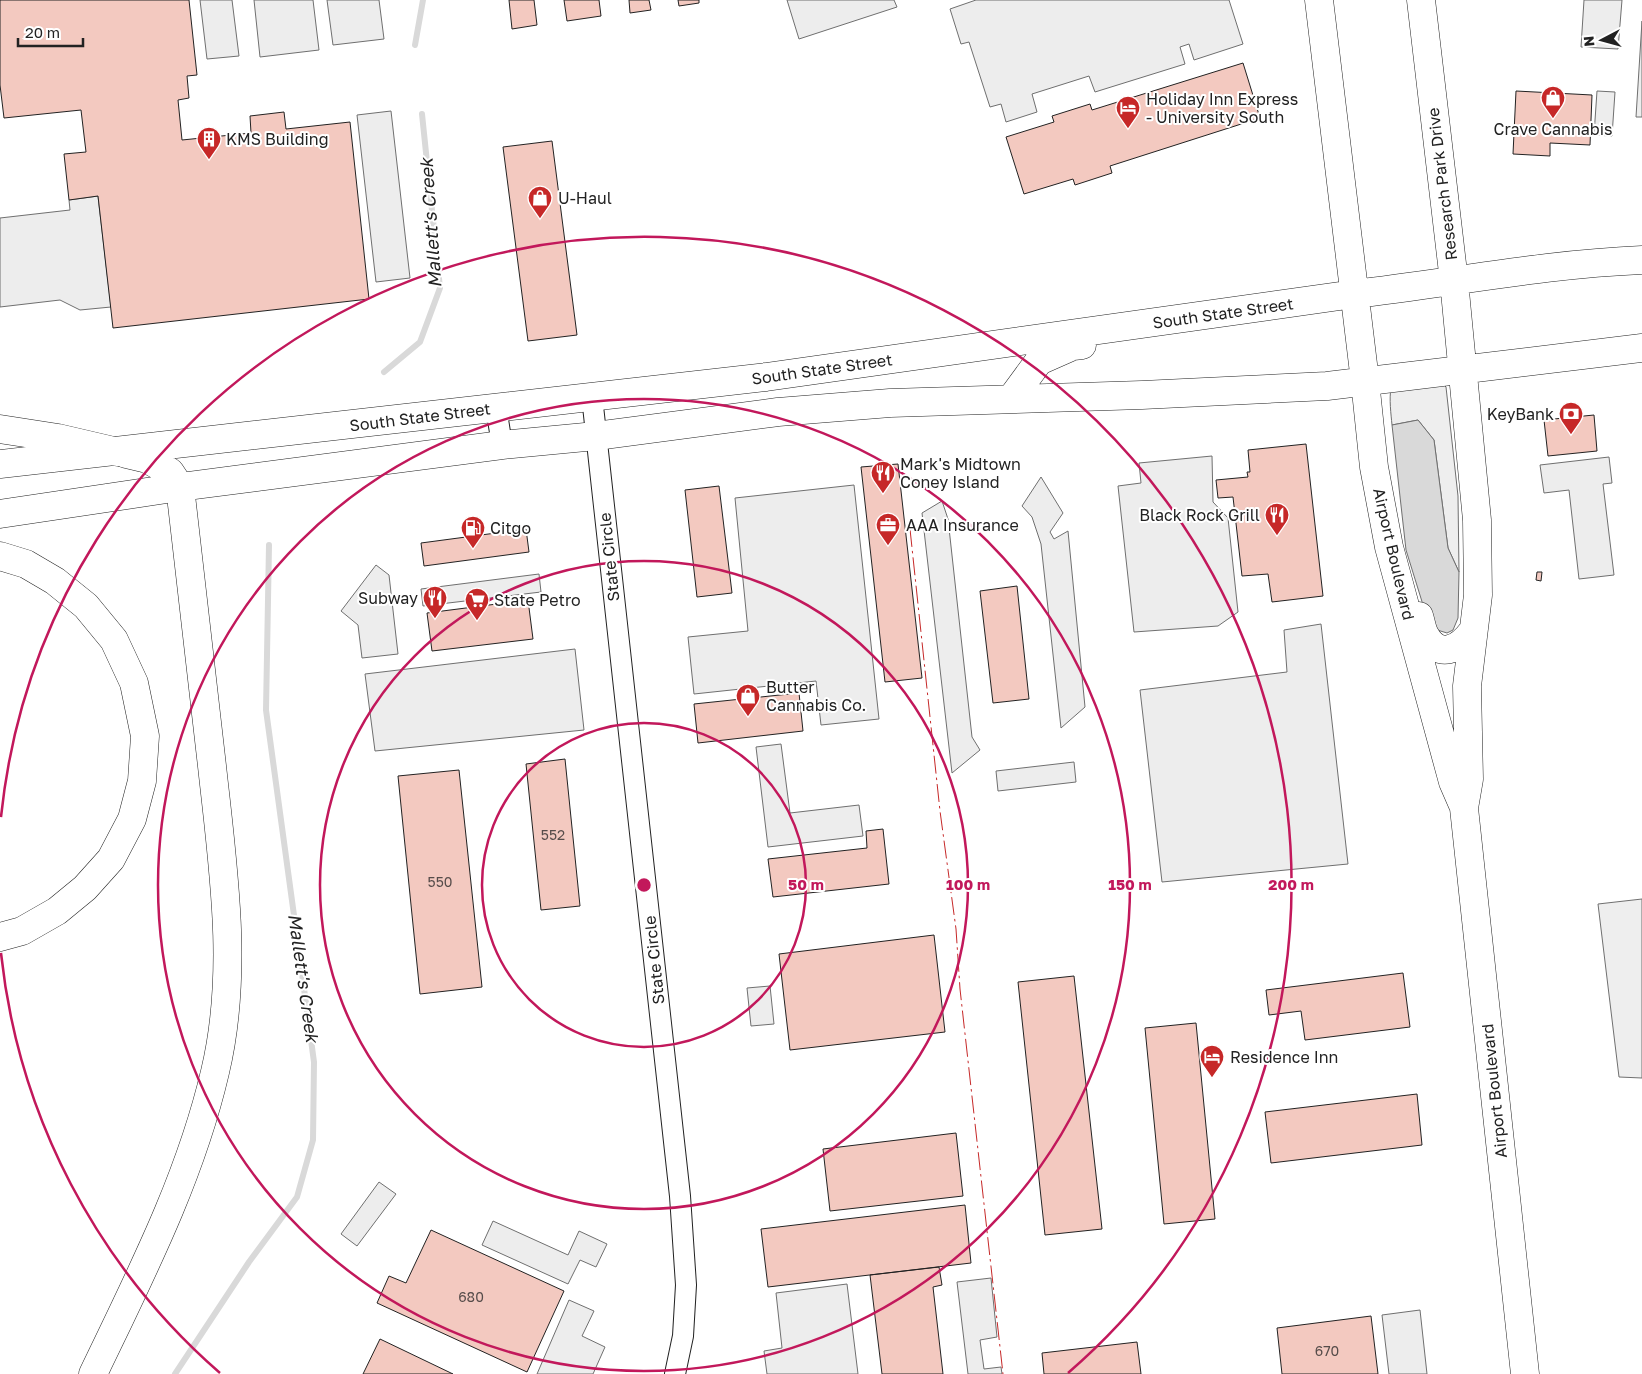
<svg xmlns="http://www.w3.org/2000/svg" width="1642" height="1374" viewBox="0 0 1642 1374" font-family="'Golos Text',sans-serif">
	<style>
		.green { fill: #eee; stroke: #6f6f6f }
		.parking { fill: #ededed; stroke: #6f6f6f }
		.water { fill: #d9d9d9; stroke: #6f6f6f }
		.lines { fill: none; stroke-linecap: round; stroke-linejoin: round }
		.stream { stroke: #d9d9d9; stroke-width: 6 }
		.building { fill: #f3c9c0; stroke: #222 }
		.street-casing { stroke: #222; stroke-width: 22 }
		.secondary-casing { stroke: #222; stroke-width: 29 }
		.highway-casing { stroke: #222; stroke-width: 29 }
		.street { stroke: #fff; stroke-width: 20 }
		.secondary { stroke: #fff; stroke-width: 28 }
		.highway { stroke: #fff; stroke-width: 28 }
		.power { stroke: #c62828; stroke-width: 1; stroke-dasharray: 18 4 2.5 4; stroke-linecap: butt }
		.ring { fill: none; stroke: #c2185b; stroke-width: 2.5 }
		.labels { text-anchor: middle; stroke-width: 4; stroke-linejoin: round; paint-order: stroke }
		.number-label { font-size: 14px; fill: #564c4a }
		.poi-label { font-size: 16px; fill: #222; stroke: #fff; text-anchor: start }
		.street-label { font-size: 16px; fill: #222; stroke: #fff }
		.water-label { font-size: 18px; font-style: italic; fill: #222; stroke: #fff }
		.centre { fill: #c2185b; stroke: #fff; stroke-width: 2.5 }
		.ring-label { font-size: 15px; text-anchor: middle; font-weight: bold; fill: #c2185b; stroke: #fff; stroke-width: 4; stroke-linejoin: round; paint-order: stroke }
	</style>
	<rect width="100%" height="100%" fill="#fff"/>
	<path class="green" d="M1442,383L1446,387L1458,496L1459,572L1448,548L1434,440L1418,420L1392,425C1391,414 1389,399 1391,388Z
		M1642,899V1078L1619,1077L1598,904Z"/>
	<path class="parking" d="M200,0H232L239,56L207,59Z
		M254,0H313L319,50L260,57Z
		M327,0H379L384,39L333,45Z
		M787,0H894L897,7L799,39Z
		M976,0H1229L1243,44L1194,60L1189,44L1180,47L1185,64L1095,92L1089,76L1032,94L1037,112L1006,122L1001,104L990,107L969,42L961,44L950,9Z
		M1584,0H1622L1618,49L1581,47Z
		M1642,21V117H1636Z
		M1597,91L1615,92L1612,136L1594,135Z
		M391,111L410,278L376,282L357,115Z
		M98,196L111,307L80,310L60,300L0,307V218L70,210L69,200Z
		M1212,456L1213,502L1228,518L1238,612L1218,626L1134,632L1118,486L1141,483L1139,463Z
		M1609,457L1612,483L1603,484L1614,575L1579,579L1569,490L1544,493L1540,465Z
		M1041,477L1063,513L1050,532L1054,539L1068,531L1085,707L1061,728L1041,544L1032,517L1022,506Z
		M854,485L879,719L821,725L816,681L694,694L688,637L748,631L735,498Z
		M942,501L948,519L972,737L980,750L952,773L922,513Z
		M376,565L389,575L398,654L362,658L358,625L341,611Z
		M539,574L541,592L423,606L421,589Z
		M1321,624L1348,864L1162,882L1140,690L1287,672L1284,630Z
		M575,649L584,730L375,751L365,674Z
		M781,744L790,813L859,805L863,836L768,847L756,747Z
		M1074,762L1076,782L998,791L996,771Z
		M770,986L774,1024L751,1026L747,988Z
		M379,1182L396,1194L357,1246L341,1234Z
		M493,1221L568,1255L579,1231L607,1244L596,1267L580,1260L568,1284L482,1245Z
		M991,1278L997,1337L980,1340L984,1369L1001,1367L1002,1374H968L957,1282Z
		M847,1284L858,1374H767L764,1351L782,1348L776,1293Z
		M569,1300L594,1311L582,1336L605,1347L593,1374H537Z
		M1420,1310L1427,1374H1389L1382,1315Z"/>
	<path class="water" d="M1418,420L1434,440L1448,548L1459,572L1458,618L1453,630L1447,633L1434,629L1428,621L1406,550L1392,425Z"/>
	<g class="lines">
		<path class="stream" d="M415,45L423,0
			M384,372L420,342L440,288L422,114
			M175,1374L249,1262L297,1197L313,1140L314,1062L266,710L269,545"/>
	</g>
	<path class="building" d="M0,0H189L197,75L187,76L189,98L178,100L182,140L251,133L250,116L284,112L286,129L350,122L369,299L113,328L98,196L69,200L64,154L86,152L81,110L4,118L0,85Z
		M509,0H534L537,25L512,29Z
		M564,0H599L601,16L567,21Z
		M629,0H649L651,10L630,13Z
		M678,0H699V3L679,6Z
		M1243,63L1260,118L1110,166L1112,173L1075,185L1073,179L1024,194L1006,137L1054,122L1052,116L1090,104L1092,110Z
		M1516,91L1592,95L1590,145L1550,143V156L1513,154Z
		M552,141L577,335L528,341L503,147Z
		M1594,415L1597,451L1548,456L1544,420Z
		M1306,444L1323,596L1272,602L1268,574L1242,576L1233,497L1218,498L1216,480L1248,477L1247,472H1250L1248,450Z
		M898,464L922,678L885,682L861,467Z
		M719,486L732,593L697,597L685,490Z
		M526,529L529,552L424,566L421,543Z
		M1537,572H1542L1541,581L1536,580Z
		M1017,586L1029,699L993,703L980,591Z
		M528,600L533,639L432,651L427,613Z
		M799,693L803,731L698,743L694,704Z
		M565,759L580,906L541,910L526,764Z
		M459,770L482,987L420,994L398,776Z
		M883,829L889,884L773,897L768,859L867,848L866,831Z
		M934,935L945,1032L790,1050L779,954Z
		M1403,973L1410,1027L1305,1040L1301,1011L1269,1015L1266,990Z
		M1074,976L1102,1229L1045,1235L1018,982Z
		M1196,1023L1215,1219L1164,1224L1145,1028Z
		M1417,1094L1422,1145L1271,1163L1265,1112Z
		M956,1133L963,1196L830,1211L823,1149Z
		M965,1205L971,1263L768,1287L761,1229Z
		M431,1230L564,1291L527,1372L377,1303L389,1276L406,1283Z
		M939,1267L942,1285L933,1287L943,1374H882L870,1275Z
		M1371,1316L1378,1374H1282L1277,1328Z
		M380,1339L453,1374H363Z
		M1137,1342L1141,1374H1044L1042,1353Z"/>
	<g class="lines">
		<defs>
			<path id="street" d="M592,397L680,1196L686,1285L683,1336L675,1374
				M496,407L502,445"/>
			<path id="secondary" d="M1319,0L1365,381L1374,467L1389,547L1453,782L1463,805
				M1421,0L1454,281L1477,520L1478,595L1467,686L1469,779L1464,808L1525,1374
				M1011,399L1039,361L1073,346L1082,345
				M126,454L147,459L170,472L180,487
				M0,464L766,377L1354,294C1450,283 1545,264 1642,260
				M0,514L180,487L502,445L596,436L778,412L890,403L1142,395L1327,386L1642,348
				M1419,616C1421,622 1422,630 1425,635C1439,660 1459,649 1472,632"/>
			<path id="highway" d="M0,429L58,438L118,452
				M0,556L26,564L55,581L86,606L114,640L134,683L145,736L142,781L132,819L111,859L85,888L57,911L22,931L0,937
				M93,1374C140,1276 190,1179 215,1072C239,972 223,867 212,766C201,673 190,580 180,487"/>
		</defs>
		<use href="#street" class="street-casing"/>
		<use href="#secondary" class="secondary-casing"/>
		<use href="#highway" class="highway-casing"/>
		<use href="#street" class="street"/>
		<use href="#secondary" class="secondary"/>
		<use href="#highway" class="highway"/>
		<path class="power" d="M910,529L940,811L956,929L960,989L1003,1374"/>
	</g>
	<g class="ring">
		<circle cx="644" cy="885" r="162"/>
		<circle cx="644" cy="885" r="324"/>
		<circle cx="644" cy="885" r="486"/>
		<path d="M220 1373A647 647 0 0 1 1 953M1 817A647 647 0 1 1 1068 1373"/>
	</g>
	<defs>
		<symbol id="shop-pin" viewBox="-11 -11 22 30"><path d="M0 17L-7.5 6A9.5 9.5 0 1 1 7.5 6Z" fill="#c62828" stroke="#fff"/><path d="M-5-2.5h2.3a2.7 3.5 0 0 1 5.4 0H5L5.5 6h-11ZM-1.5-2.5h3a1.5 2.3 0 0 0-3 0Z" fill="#fff"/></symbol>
		<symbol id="hotel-pin" viewBox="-11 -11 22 30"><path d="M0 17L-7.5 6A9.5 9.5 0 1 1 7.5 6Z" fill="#c62828" stroke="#fff"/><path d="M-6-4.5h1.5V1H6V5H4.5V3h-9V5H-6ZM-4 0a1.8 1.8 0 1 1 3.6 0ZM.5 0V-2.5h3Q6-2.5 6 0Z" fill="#fff"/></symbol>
		<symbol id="building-pin" viewBox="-11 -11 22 30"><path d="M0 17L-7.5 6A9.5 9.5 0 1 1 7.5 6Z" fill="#c62828" stroke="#fff"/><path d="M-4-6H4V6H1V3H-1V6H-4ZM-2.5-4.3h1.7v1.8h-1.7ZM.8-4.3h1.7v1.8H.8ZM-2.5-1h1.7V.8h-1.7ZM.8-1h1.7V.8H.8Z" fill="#fff"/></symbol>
		<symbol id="bank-pin" viewBox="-11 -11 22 30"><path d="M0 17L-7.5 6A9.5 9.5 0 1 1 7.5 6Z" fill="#c62828" stroke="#fff"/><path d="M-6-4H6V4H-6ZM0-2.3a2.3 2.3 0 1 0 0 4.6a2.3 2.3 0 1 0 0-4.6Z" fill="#fff"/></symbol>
		<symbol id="restaurant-pin" viewBox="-11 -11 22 30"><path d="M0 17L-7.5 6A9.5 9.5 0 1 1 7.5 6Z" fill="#c62828" stroke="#fff"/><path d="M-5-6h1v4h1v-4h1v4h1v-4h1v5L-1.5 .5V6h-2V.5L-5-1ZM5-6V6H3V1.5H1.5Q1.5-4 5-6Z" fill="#fff"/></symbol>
		<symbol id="office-pin" viewBox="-11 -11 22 30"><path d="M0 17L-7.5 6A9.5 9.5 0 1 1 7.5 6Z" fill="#c62828" stroke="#fff"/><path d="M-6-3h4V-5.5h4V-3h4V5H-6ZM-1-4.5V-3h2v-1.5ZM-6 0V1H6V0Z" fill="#fff"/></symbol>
		<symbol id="fuel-pin" viewBox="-11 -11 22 30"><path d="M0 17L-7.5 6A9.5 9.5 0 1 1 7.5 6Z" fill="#c62828" stroke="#fff"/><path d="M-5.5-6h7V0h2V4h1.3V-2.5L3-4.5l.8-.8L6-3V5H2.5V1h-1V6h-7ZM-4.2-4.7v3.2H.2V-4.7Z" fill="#fff"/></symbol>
		<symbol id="supermarket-pin" viewBox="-11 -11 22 30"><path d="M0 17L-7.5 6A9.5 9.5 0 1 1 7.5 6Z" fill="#c62828" stroke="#fff"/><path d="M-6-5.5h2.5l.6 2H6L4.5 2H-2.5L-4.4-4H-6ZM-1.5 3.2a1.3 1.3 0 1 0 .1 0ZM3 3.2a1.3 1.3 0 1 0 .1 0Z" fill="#fff"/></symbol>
	</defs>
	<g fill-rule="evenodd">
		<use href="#shop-pin" x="1539" y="84" width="28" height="38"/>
		<use href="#hotel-pin" x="1114" y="94" width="28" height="38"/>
		<use href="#building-pin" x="195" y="125" width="28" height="38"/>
		<use href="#shop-pin" x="526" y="184" width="28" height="38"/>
		<use href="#bank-pin" x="1557" y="400" width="28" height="38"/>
		<use href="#restaurant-pin" x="869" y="459" width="28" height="38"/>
		<use href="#restaurant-pin" x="1263" y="501" width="28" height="38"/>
		<use href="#office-pin" x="874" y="511" width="28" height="38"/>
		<use href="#fuel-pin" x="459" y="514" width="28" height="38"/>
		<use href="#restaurant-pin" x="421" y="584" width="28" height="38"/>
		<use href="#supermarket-pin" x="463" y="586" width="28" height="38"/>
		<use href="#shop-pin" x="734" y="682" width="28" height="38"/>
		<use href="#hotel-pin" x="1198" y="1043" width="28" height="38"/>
	</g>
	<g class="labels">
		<g class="number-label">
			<text x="553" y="840">552</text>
			<text x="440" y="887">550</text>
			<text x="471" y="1302">680</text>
			<text x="1327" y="1356">670</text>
		</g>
		<g class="poi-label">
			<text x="1146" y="105">Holiday Inn Express<tspan x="1146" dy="18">- University South</tspan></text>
			<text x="1553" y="135" text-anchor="middle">Crave Cannabis</text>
			<text x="226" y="145">KMS Building</text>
			<text x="558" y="204">U-Haul</text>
			<text x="1554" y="420" text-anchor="end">KeyBank</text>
			<text x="900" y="470">Mark's Midtown<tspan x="900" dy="18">Coney Island</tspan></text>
			<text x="1260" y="521" text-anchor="end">Black Rock Grill</text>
			<text x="906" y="531">AAA Insurance</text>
			<text x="490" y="534">Citgo</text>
			<text x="418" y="604" text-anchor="end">Subway</text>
			<text x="494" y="606">State Petro</text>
			<text x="766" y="693">Butter<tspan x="766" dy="18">Cannabis Co.</tspan></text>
			<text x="1230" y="1063">Residence Inn</text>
		</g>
		<g class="street-label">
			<text transform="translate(1442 184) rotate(-97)" y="6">Research Park Drive</text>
			<text transform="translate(1223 313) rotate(-8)" y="6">South State Street</text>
			<text transform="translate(822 369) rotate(-8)" y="6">South State Street</text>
			<text transform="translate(420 417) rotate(-7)" y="6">South State Street</text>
			<text transform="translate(1394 554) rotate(77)" y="6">Airport Boulevard</text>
			<text transform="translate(609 557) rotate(-96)" y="6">State Circle</text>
			<text transform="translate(654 960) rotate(-96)" y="6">State Circle</text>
			<text transform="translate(1494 1091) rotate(-96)" y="6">Airport Boulevard</text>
		</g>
		<g class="water-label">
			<text transform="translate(431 223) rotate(-94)" y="6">Mallett's Creek</text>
			<text transform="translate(303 978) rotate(82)" y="6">Mallett's Creek</text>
		</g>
	</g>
	<circle cx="644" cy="885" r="8" class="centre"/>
	<g class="ring-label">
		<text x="806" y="890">50 m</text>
		<text x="968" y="890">100 m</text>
		<text x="1130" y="890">150 m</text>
		<text x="1291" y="890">200 m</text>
	</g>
	<g transform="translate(1602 40) rotate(264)" stroke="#ffffff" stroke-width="4" paint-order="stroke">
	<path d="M0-4L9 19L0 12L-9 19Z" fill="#222222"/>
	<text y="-8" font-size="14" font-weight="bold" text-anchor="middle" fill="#222222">N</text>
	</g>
	<path d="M18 38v8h65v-8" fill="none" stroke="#222222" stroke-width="2.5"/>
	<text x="25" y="38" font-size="15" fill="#222222" stroke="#ffffff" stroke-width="4" paint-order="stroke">20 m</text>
</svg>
